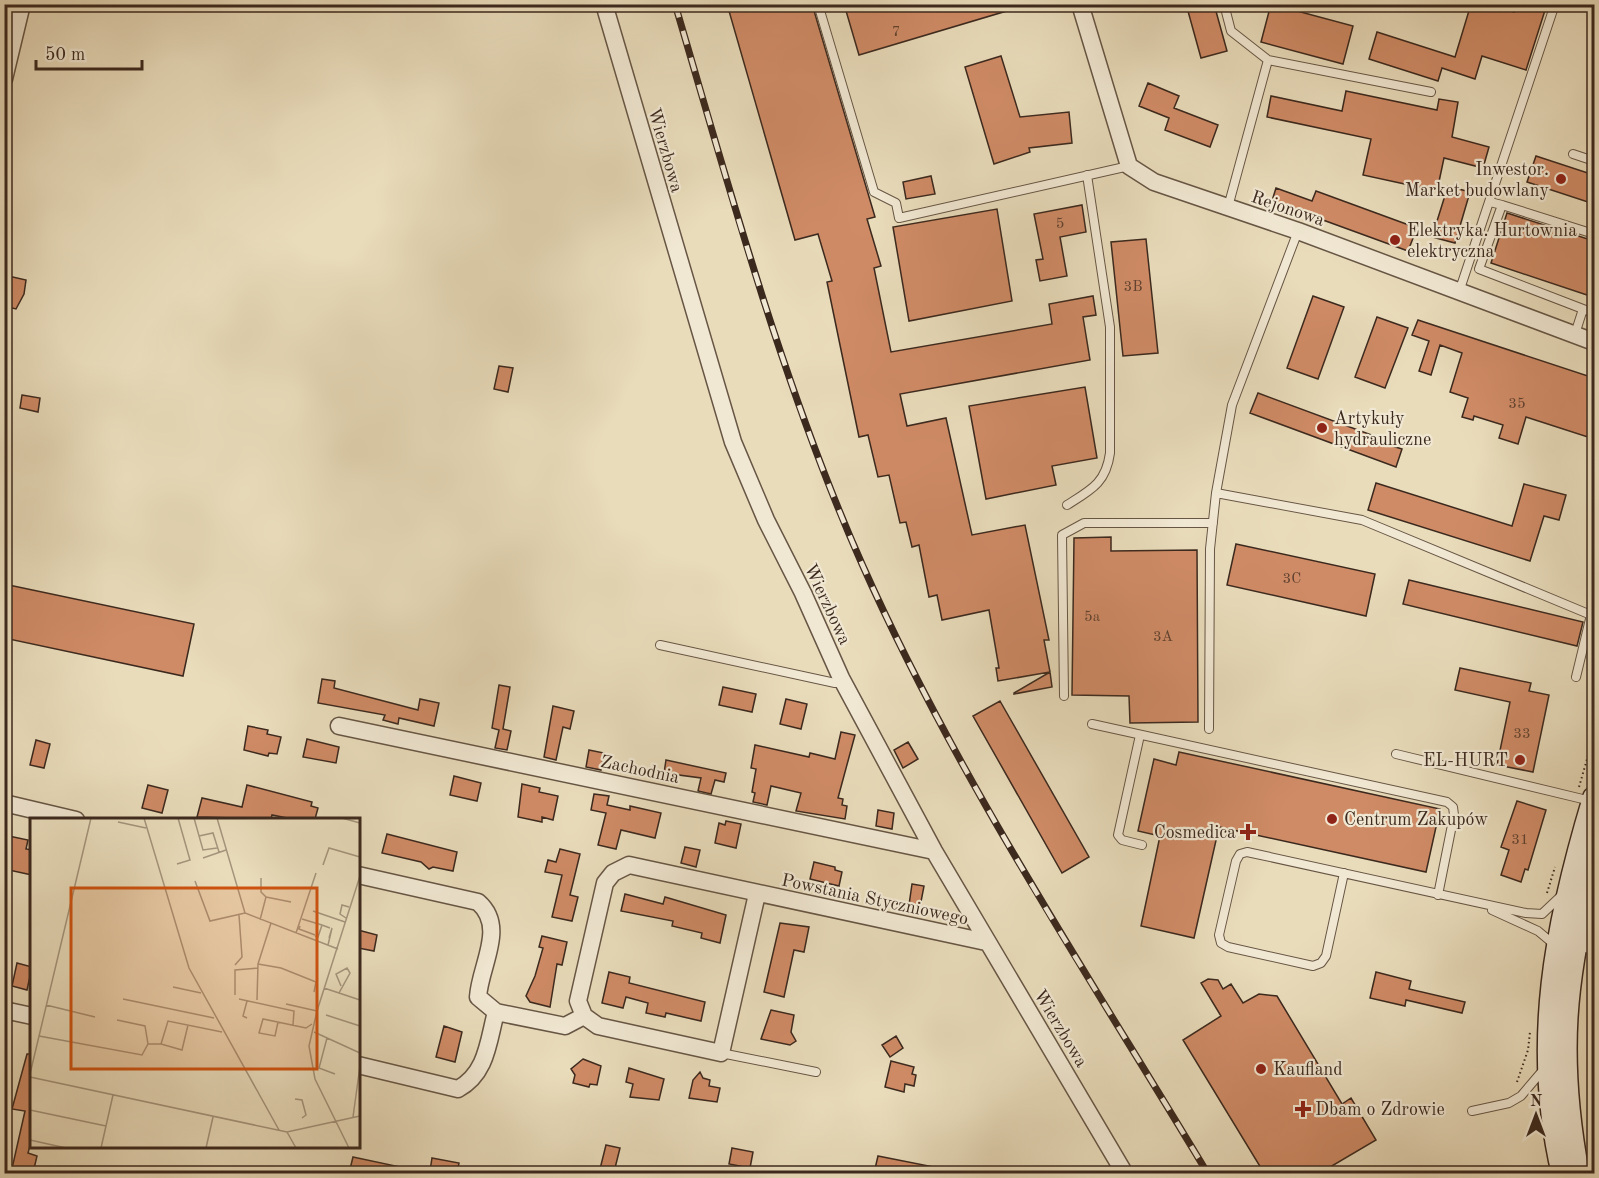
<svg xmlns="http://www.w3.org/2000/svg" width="1599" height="1178" viewBox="0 0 1599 1178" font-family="'Old Standard TT',serif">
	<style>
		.building { fill: #cf8b66; stroke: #3c291e; stroke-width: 1.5 }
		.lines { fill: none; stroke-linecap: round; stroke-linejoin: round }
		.service-casing { stroke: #675645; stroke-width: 10 }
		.minor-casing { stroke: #675645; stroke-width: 19 }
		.secondary-casing { stroke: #3c291e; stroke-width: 25 }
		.path { stroke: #3c291e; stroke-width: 2; stroke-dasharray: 1.5 3; stroke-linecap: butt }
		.service { stroke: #f1e8d3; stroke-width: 8 }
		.minor { stroke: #f1e8d3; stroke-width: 16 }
		.secondary { stroke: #f1e8d3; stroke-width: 22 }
		.rail-casing { stroke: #3c291e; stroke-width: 7 }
		.rail { stroke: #f1e8d3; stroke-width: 4.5; stroke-dasharray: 14; stroke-linecap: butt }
		.poi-dot { fill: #8f2418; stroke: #f1e8d3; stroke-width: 2 }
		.labels { text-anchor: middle; stroke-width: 4.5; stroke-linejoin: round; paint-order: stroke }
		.number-label { font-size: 15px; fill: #614230 }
		.street-label { font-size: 18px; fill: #3c291e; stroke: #f1e8d3 }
		.poi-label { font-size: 18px; fill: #3c291e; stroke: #f1e8d3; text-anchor: start }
		.inset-road { fill: none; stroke: #a4947c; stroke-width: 1.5 }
		.view { fill: #ce520f; fill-opacity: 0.15; stroke: #ce520f; stroke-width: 3 }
		.inset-edge { fill: none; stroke: #3c291e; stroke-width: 3 }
	</style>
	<rect width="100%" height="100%" fill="#e9dcbb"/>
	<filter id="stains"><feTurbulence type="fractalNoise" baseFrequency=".00333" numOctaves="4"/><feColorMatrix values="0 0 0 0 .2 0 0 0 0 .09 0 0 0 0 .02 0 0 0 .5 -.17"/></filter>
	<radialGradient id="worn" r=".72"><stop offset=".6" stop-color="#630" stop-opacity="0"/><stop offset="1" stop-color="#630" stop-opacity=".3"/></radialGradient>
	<path class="building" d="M727,4H812L875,217L867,219L881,266L874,268L891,352L1052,324L1049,304L1093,296L1096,315L1083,317L1090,360L900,394L907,426L946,418L972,535L1025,525L1049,640H1044L1050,672L998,681L996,668H999L989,610L942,620L937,595L929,597L919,545L912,547L906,522L900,523L889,475L878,477L868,435L859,437L827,282L832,281L818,234L795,240Z
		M844,4H1020V7L859,55Z
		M1186,4H1214L1227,51L1201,58Z
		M1271,4L1353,26L1343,64L1261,42Z
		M1471,4H1491L1514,12L1516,4H1547L1526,70L1482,56L1475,79L1442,68L1438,81L1369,59L1377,32L1455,57Z
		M1001,56L1020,117L1069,112L1072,143L1029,148L1030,152L994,164L965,67Z
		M1148,83L1179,96L1174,108L1218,125L1210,147L1165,130L1169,118L1139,106Z
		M1346,91L1437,110L1439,99L1458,102L1452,137L1489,147L1483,168L1444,158L1437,191L1363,175L1371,139L1267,117L1271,96L1342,111Z
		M1536,156L1594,175V204L1527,182Z
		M931,176L935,194L906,199L903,182Z
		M1448,186L1470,192L1455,243L1432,237Z
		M1276,188L1312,201L1316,191L1417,228L1408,251L1301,212L1300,214L1271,204Z
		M1082,205L1086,232L1060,237L1067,276L1040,281L1036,260L1043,259L1034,214Z
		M997,209L1012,301L909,321L893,227Z
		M1507,213L1594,241V281L1590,296L1491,263Z
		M1146,239L1158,353L1123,356L1111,242Z
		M4,275L26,280L24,294L16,309L4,306Z
		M1313,296L1344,307L1318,379L1287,368Z
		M1377,317L1408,328L1385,388L1355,377Z
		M1418,320L1594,378V439L1526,417L1518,444L1499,438L1503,425L1474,416L1473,420L1462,417L1468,398L1450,392L1462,353L1440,345L1431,375L1419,371L1429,341L1412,335Z
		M499,366L513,368L508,392L494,389Z
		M1085,387L1097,458L1052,466L1056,485L986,499L969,406Z
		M1258,393L1393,443L1392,446L1402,449L1396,467L1250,413Z
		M22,395L40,398L38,412L20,408Z
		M1376,483L1512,526L1524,484L1566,495L1559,520L1544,516L1530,561L1368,510Z
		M1111,537V551L1197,550L1198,722L1130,723L1129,696L1072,695L1074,538Z
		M1236,544L1375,574L1366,616L1227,585Z
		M1409,580L1583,622L1577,646L1403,604Z
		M4,584L194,624L183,676L4,638Z
		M1460,668L1531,683L1529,691L1549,695L1533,772L1497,765L1510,702L1455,690Z
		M1050,672L1052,687L1014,694V693Z
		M322,679L335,681L334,688L418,710L420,699L439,703L434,726L399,718L398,724L383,720L385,715L318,703Z
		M499,685L510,687L503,729L511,731L507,750L495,748L499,730L492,728Z
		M723,687L756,694L752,712L719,705Z
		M786,699L807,704L801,729L780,724Z
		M1000,701L1089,857L1062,873L973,716Z
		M553,706L574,711L570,729L563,727L556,760L544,757Z
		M248,726L268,730L267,734L281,737L277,754L269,753L268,756L244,750Z
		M841,732L855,735L838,798L843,799L842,805L847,806L845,819L796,811L801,793L771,786L767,805L753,802L755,793L752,792L756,769L751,768L755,745L809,757L810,753L835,759Z
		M307,739L339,747L336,763L303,757Z
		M36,740L50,744L44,768L30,765Z
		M908,742L918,759L903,768L894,750Z
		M589,750L604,753L601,770L586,767Z
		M1179,752L1440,809L1426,872L1219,827L1194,938L1141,926L1160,836L1138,831L1154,759L1176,765Z
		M666,760L726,773L724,782L715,780L711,794L698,791L701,778L664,773Z
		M454,776L481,783L477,801L450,795Z
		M522,784L540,788L539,792L558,796L553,820L542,817V822L518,817Z
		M148,785L168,790L162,813L142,808Z
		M247,785L312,802L311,806L318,808L315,819H292L272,815L271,819L197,817L202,798L242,807Z
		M594,794L609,796L607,805L630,810V806L661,813L655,838L621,830L616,849L598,845L606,813L591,810Z
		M1517,801L1546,810L1528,870L1525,869L1521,882L1501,875L1509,850L1501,847Z
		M878,810L894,813L892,829L876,826Z
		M726,821L741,824L736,848L715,843L719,823L725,825Z
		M387,834L457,852L453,871L433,867L429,869L421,862L382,853Z
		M4,835L28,840L26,849L32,850V875L4,869Z
		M685,847L700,850L696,867L681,863Z
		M560,849L580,854L570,895L578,897L572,921L552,917L562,875L545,872L548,860L556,862Z
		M814,862L835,867V870L842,872L839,886L810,879Z
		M912,884L924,886L920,907L909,905Z
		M625,894L663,904L665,897L726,915L720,943L701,938L702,933L672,926L673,921L621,911Z
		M780,923L809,927L804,952L794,950L784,997L764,992Z
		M358,930L377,935L374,951L358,948Z
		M542,936L567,942L562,965L557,964L550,1007L530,1002L526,996L535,976L543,948L539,947Z
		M17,963L32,967L27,990L12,986Z
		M609,972L630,977L629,983L705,1002L701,1021L666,1013L665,1017L646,1013L648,1003L626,997L623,1008L602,1003Z
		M1376,972L1411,981L1409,989L1465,1002L1462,1013L1406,1000L1405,1006L1370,998Z
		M1208,979L1218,980L1223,989L1231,984L1243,1003L1259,994L1277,996L1342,1104L1351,1098L1376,1140L1320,1173H1264L1183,1040L1221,1016L1201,983Z
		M771,1010L794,1015L791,1032L796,1041L790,1045L761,1039Z
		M444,1026L462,1032L455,1062L436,1057Z
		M896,1036L903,1048L890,1057L882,1045Z
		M27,1054H32V1138L28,1153L37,1156L33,1173H11L25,1111L12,1109Z
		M583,1059L601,1066L597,1085L590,1084L589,1087L573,1083L575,1075L571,1069Z
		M891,1061L914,1067L912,1074L916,1075L914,1086L905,1084L904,1092L885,1087Z
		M629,1068L664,1079L659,1100L630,1097L633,1084L626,1082Z
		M700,1072L703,1078L710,1080L709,1086L720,1088L717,1102L689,1098L693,1080Z
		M606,1145L620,1148L614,1172L600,1169Z
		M732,1148L753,1152L750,1168L729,1164Z
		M878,1156L939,1168L938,1173H874Z
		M353,1157L405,1168V1173H349Z
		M432,1158L459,1163L457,1173L430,1171Z"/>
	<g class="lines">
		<defs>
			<path id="service" d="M818,4L874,192L896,203L899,218L1129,166
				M1224,4L1231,31L1268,60L1228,207
				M1268,60L1431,92
				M1573,154L1594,161
				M1490,202L1502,205L1479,269L1583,309
				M1502,205L1594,234
				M1459,292L1555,4
				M1575,334L1583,309L1594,313
				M1216,493L1362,520L1591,615L1576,677
				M1067,505C1091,490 1106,483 1110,453V327L1087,175
				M660,645L835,683H843
				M1064,696L1062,535L1084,523H1213
				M1092,724L1447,802L1453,807L1454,815L1438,895
				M1209,729L1210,549L1216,493L1232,405L1298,231
				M1140,735L1118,835L1122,840L1142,845
				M1396,754L1591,801
				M1344,873L1326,956L1321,963L1313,966L1228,947L1221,943L1219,935L1236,861L1240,854L1247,852L1526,913L1542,914L1561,896
				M1492,910L1538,931L1556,946
				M721,1053L816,1072
				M1472,1111L1509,1103L1521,1096L1544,1069"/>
			<path id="minor" d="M604,4L733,442L766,520L803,593L841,678L934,851L1125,1174
				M1080,4L1129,166L1154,182L1298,231L1594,342
				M4,79L22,4
				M339,726L934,851
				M4,803L76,820
				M358,875L478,902C507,927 480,965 478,997L496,1012
				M757,894L721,1053L598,1026L584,1016L578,1001L605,883L613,873L629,865L986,942
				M1575,939L1594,947
				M4,1010L32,1016
				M358,1065L458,1089C487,1073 488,1042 496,1012L565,1026L584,1016"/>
			<path id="secondary" d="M1563,1174C1532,1043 1556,924 1594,798
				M1578,1174C1556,1056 1564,977 1594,862"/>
		</defs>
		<use href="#service" class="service-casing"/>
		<use href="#minor" class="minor-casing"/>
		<use href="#secondary" class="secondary-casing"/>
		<path class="path" d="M1579,787L1594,735
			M1547,893L1555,867
			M1517,1082L1528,1050L1530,1032"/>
		<use href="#service" class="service"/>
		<use href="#minor" class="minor"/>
		<use href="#secondary" class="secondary"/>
		<defs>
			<path id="rail" d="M675,4C731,193 782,384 862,564C957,778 1088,974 1208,1174"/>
		</defs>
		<use href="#rail" class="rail-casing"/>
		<use href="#rail" class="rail"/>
	</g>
	<g class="poi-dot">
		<circle cx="1561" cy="179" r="6"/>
		<circle cx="1395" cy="240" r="6"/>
		<circle cx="1322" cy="428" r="6"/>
		<circle cx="1520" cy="760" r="6"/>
		<circle cx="1332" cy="819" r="6"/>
		<path d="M1245 823h6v6h6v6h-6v6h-6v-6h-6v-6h6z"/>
		<circle cx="1261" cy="1069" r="6"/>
		<path d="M1300 1100h6v6h6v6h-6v6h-6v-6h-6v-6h6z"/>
	</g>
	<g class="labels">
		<g class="number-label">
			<text x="896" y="36">7</text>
			<text x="1060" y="228">5</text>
			<text x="1133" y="291">3B</text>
			<text x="1517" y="408">35</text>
			<text x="1292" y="583">3C</text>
			<text x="1092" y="621">5a</text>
			<text x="1163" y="641">3A</text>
			<text x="1522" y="738">33</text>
			<text x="1520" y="844">31</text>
		</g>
		<g class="street-label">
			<text transform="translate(666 150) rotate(74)" y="6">Wierzbowa</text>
			<text transform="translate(1288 208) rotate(19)" y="6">Rejonowa</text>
			<text transform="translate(828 604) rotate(65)" y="6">Wierzbowa</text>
			<text transform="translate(640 769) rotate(12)" y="6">Zachodnia</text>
			<text transform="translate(875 899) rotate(12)" y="6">Powstania Styczniowego</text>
			<text transform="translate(1061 1028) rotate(59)" y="6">Wierzbowa</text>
		</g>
		<g class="poi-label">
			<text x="1549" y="175" text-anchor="end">Inwestor.<tspan x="1549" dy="21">Market budowlany</tspan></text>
			<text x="1407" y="236">Elektryka. Hurtownia<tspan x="1407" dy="21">elektryczna</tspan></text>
			<text x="1334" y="424">Artykuły<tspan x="1334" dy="21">hydrauliczne</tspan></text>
			<text x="1508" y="766" text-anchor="end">EL-HURT</text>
			<text x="1344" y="825">Centrum Zakupów</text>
			<text x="1236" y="838" text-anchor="end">Cosmedica</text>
			<text x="1273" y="1075">Kaufland</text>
			<text x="1315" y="1115">Dbam o Zdrowie</text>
		</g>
	</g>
	<g transform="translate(30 818)">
		<rect width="330" height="330" fill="#e9dcbb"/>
		<path class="inset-road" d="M114,0L159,150L249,312M164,0L173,32L187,30M187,0L215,95L308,131M312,0L330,5M88,4L116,10M169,18L183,15L189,34M173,40L196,32M147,46L160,42L148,0M293,47L299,30L330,39M165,63L180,103L215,95M236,79L261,84M283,93L315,104M316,100L310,96L312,87L319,89M272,101L292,107M230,102L236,79L231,74V60M270,108L269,111L285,117M266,115L286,55M285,118L288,119L292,107L300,110M298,127L302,110L299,120M228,146L251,150L286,164L284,174M205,147L212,139L209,97M143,169L171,175M294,170L330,182M309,175L320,155L317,150L306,156L311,168M205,177V152L228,150M93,181L184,200M209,181L264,193L263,207M227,182L228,146L241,105M217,183L213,198L217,200M256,186L287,193M16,187L65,199M296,197L330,208M87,202L115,208L118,226M248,204L245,218L229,215L233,201L276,210L282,206M158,207L152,232L131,226L138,203L192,214M284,214L330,235M9,218L112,237L118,226H131M297,220L289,250L305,256M0,256L61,0M0,259L257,314L330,298M265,281L272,282L276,297L272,300M0,292L76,308M323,299L330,248M257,314L266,330M0,322L36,330M71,330L83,277M176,330L183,299M319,330L285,261L279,228L287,193L330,58"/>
		<path class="view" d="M41,70H287V251H41Z"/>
		<rect width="330" height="330" class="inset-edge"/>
	</g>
	<rect width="1599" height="1178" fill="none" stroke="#e9dcbb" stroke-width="24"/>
	<rect x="6" y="6" width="1587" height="1166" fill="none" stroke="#3c291e" stroke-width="3"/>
	<rect x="12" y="12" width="1575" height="1154" fill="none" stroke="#3c291e" stroke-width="1.5"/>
	<g transform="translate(1536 1115)" stroke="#f1e8d3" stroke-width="4.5" paint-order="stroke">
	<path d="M0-4.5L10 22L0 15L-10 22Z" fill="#3c291e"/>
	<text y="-9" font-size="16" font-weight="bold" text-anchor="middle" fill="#3c291e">N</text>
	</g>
	<path d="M36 60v9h106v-9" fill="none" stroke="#3c291e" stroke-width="3"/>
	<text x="45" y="60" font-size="18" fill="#3c291e" stroke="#f1e8d3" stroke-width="4.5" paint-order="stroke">50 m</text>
	<rect width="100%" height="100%" filter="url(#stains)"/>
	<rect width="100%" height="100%" fill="url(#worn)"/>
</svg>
